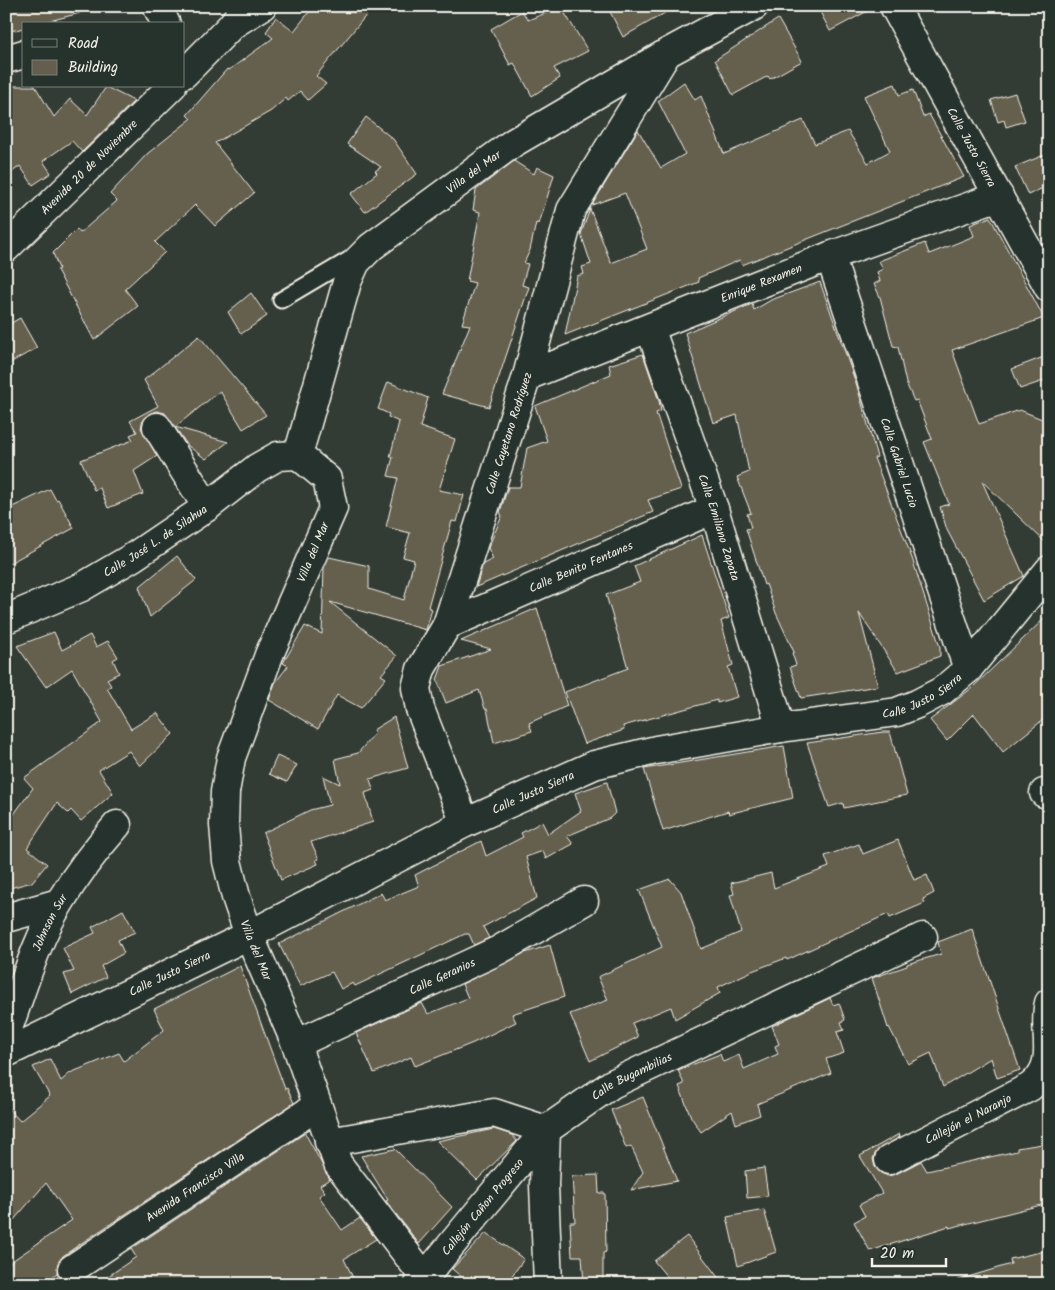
<svg xmlns="http://www.w3.org/2000/svg" width="1055" height="1290" viewBox="0 0 1055 1290" font-family="Kalam,sans-serif">
	<style>
		.building { fill: #655e4e; stroke: #f4f1e8 }
		.lines { fill: none; stroke-linecap: round; stroke-linejoin: round }
		.service-casing { stroke: #f4f1e8; stroke-width: 19 }
		.minor-casing { stroke: #f4f1e8; stroke-width: 31 }
		.tertiary-casing { stroke: #f4f1e8; stroke-width: 31 }
		.service { stroke: #26332d; stroke-width: 15 }
		.minor { stroke: #26332d; stroke-width: 28 }
		.tertiary { stroke: #26332d; stroke-width: 28 }
		.labels { text-anchor: middle; stroke-width: 5; stroke-linejoin: round; paint-order: stroke }
		.street-label { font-size: 12px; fill: #f4f1e8; stroke: #26332d }
	</style>
	<rect width="100%" height="100%" fill="#333c34"/>
	<filter id="ink" filterUnits="userSpaceOnUse"><feTurbulence type="fractalNoise" baseFrequency=".02" numOctaves="2"/><feDisplacementMap in="SourceGraphic" scale="10" xChannelSelector="R" yChannelSelector="G"/><feConvolveMatrix kernelMatrix="1 2 1 2 8 2 1 2 1" color-interpolation-filters="sRGB"/></filter>
	<g filter="url(#ink)">
		<path class="building" d="M6,6H79L80,13L38,24H24V28L6,32Z
			M607,6H677L623,37Z
			M817,6H877L830,31Z
			M561,7L588,51L554,68L560,78L532,96L514,63L510,65L491,29L522,11L528,20Z
			M310,11L368,13L316,76L326,84L308,100L300,91L288,101L286,98L271,111L215,143L254,193L215,226L195,205L155,242L165,252L125,289L138,306L94,340L57,270L59,269L53,253L77,229L80,233L117,201L110,194L147,154L191,119L187,115L227,69L229,70L273,38L266,32L276,17L294,31Z
			M778,19L802,61L770,79L768,76L733,95L715,60Z
			M684,82L695,100L701,96L724,154L803,120L815,144L848,131L868,163L890,151L864,96L895,84L899,95L913,90L923,117L929,114L964,177L742,265L740,260L698,278L699,282L565,335L577,276L584,274L582,267L591,264L581,234L590,209L611,263L647,249L625,193L592,205L638,130L661,168L685,154L658,101Z
			M6,86H35L54,117L70,99L87,115L106,87L134,101L82,152L72,141L43,161L51,173L33,185L20,166L6,177Z
			M1015,93L1025,121L1006,127L1004,120L998,122L991,100Z
			M366,117L393,139L417,174L365,212L351,194L377,173L375,171L381,167L347,144Z
			M1049,153V185L1028,195L1015,167Z
			M514,161L534,174L537,167L554,175L539,224L536,223L530,250L524,263L528,264L522,285L529,287L489,407L442,394L470,325L462,324L475,283L467,281L480,212L473,210L476,190Z
			M990,217L1044,318L952,350L979,424L1020,410L1049,422V546L982,481L1024,576L984,600L947,530L940,507L949,504L924,442L932,439L917,400L914,401L906,383L898,347L893,346L880,297L874,284L880,281L877,272L883,269L879,261L925,243L929,254L952,245L974,236L970,225Z
			M820,282L857,386L877,457L874,458L912,558L940,647V656L898,672L859,613L878,686L801,698L790,667L796,665L792,653L794,652L776,613L766,584L764,585L746,529L751,528L747,514L751,513L737,477L749,472L737,415L713,423L685,333L752,304L754,310L771,300Z
			M251,293L267,316L241,334L228,312Z
			M20,318L37,348L6,365V326Z
			M199,336L266,415L243,429L220,391L175,427L228,442L206,459L188,446L165,413L157,411L149,414L143,419L141,428L157,456L134,471L143,494L108,508L100,488L94,490L81,460L133,440L130,435L137,432L130,421L158,406L144,380Z
			M643,354L659,401L661,411L656,413L681,489L648,500L653,512L476,587L483,564L493,559L488,548L502,516L500,512L508,487H520L527,448L547,441L535,406L611,374L609,365Z
			M1049,355V379L1020,389L1012,369Z
			M388,382L428,398L420,427L455,439L439,490L464,495L457,522L452,521L428,607L432,609L426,630L330,602L397,656L381,675L386,678L361,708L337,695L318,729L269,700L275,683L288,666L283,663L305,626L322,634L324,568L329,557L369,566V589L404,600L414,560L403,557L410,533L386,527L398,478L388,476L393,457H390L399,422L388,417L389,414L378,409Z
			M50,489L56,500L58,499L74,528L6,565V510Z
			M702,535L729,618L721,621L733,665L728,667L737,697L717,703V700L623,726L624,730L584,744L565,692L628,668L606,595L640,582L634,566Z
			M177,556L196,580L150,617L139,587Z
			M537,608L567,706L529,723L532,731L494,743L487,709H485L479,690L446,703L437,680L442,666L491,649L461,641Z
			M1049,614V715L1003,752L974,714L947,741L930,720L972,688Z
			M54,632L62,650L90,635L96,647L108,641L118,657L113,660L119,673L107,679L111,686L107,688L131,729L157,713L173,734L140,766L129,751L99,770L113,793L81,821L71,810L68,813L57,803L27,848L47,864L32,882L6,889V825L33,788L24,778L102,722L72,669L46,687L17,646Z
			M394,717L408,768L370,779L373,790L365,793L373,822L311,842L319,859L316,860L318,864L281,880L263,833L310,810L330,805L323,776L340,784L335,759L358,753L375,733L373,730Z
			M883,732H890L907,795L844,808L843,803L829,807L807,743Z
			M784,746L793,798L736,812L729,814L728,811L663,831L644,769Z
			M277,756L297,765L287,782L269,774Z
			M607,782L615,813L610,818L567,836L573,844L546,859L543,851L526,857L537,898L483,927L489,938L474,945L469,934H465L355,986L353,983L341,989L332,972L300,986L279,944L381,893L385,900L419,886L415,875L481,841L486,856L523,837L521,833L542,822L548,834L581,811L575,793Z
			M898,840L914,880L927,875L934,893L923,899L925,903L890,918L888,914L787,960L786,958L752,971L718,987L720,993L675,1019L671,1007L632,1023L638,1037L590,1061L570,1014L608,1000L598,977L662,947L639,890L670,879L681,892L701,949L741,932L730,895L734,894L731,883L771,873L774,888L829,867L825,856L859,844L863,854Z
			M123,910L135,932L118,940L124,953L101,966L106,977L72,994L64,974L74,971L63,948L95,933L92,927Z
			M972,929L1020,1070L997,1078L991,1058L943,1087L931,1053L908,1064L889,1027L888,1028L872,978L907,966V964L941,954L938,942Z
			M550,945L564,997L512,1014L516,1022L473,1043L415,1066L411,1057L374,1073L356,1033L422,1003L428,1014L468,998L462,984L522,954Z
			M240,966L285,1089L287,1088L294,1103L80,1244L63,1256L58,1263L57,1273L44,1284H6V1265L72,1220L46,1183L6,1229V1106L20,1121L50,1096L33,1067L50,1059L61,1081L70,1073L119,1053L124,1061L164,1030L154,1009Z
			M830,998L833,1005L839,1003L845,1020L841,1022L844,1030L837,1032L844,1053L826,1059L831,1073L757,1104L760,1115L736,1124L732,1111L701,1132L691,1117L679,1086L684,1084L678,1070L720,1054L723,1062L739,1055L744,1069L778,1054L775,1046L779,1044L772,1026Z
			M643,1097L677,1181L631,1190L643,1172L631,1146L626,1148L611,1110Z
			M494,1129L512,1135L517,1141L477,1180L437,1141Z
			M305,1133L330,1179L320,1185L325,1192L319,1196L342,1230L360,1218L376,1239L344,1259L356,1284H97L136,1257L131,1249Z
			M899,1134L900,1137L876,1152L873,1159L875,1167L881,1173L888,1176L896,1174L921,1161L927,1171L1017,1151V1148L1049,1143V1203L949,1228V1226L870,1251L854,1222L865,1216L859,1205L882,1193L860,1156Z
			M395,1149L452,1207L419,1244L386,1201L388,1200L361,1156Z
			M764,1168L768,1196L747,1198L745,1171Z
			M598,1175L599,1193H605L606,1252L603,1253V1284H584L582,1256H572L570,1222H575L572,1176Z
			M764,1210L776,1252L738,1266L727,1217Z
			M486,1233L524,1259L506,1284H470L452,1269Z
			M687,1236L723,1284H673L654,1261Z
			M1049,1250V1279L1040,1280L1041,1284H959L958,1280L1011,1264L1010,1259Z"/>
		<g class="lines">
			<defs>
				<path id="service" d="M281,300L357,255"/>
				<g id="minor">
					<path d="M233,24L262,6"/>
					<path d="M6,59L24,54"/>
					<path id="s1" d="M830,256L968,669"/>
					<path id="s2" d="M650,328L714,509L781,728"/>
					<path id="s3" d="M527,376L830,256L999,196"/>
					<path d="M157,427L207,507"/>
					<path id="s4" d="M298,455L327,479L333,508L269,655L231,758L225,792L224,825L227,861L236,897L249,935L296,1044L338,1164L425,1278"/>
					<path id="s5" d="M298,455L347,282L356,262L371,247L513,143L667,53L754,6"/>
					<path id="s6" d="M6,619L82,587L133,557L207,507L257,468L278,456L298,455"/>
					<path id="s7" d="M447,625L714,509"/>
					<path d="M1044,793L1049,792"/>
					<path id="s8" d="M465,823L420,709L416,688L421,669L447,625L527,376L571,210L667,53"/>
					<path d="M6,918L59,903"/>
					<path id="s9" d="M6,1034C22,991 35,942 60,902C76,875 96,849 117,825"/>
					<path id="s10" d="M296,1044L499,950L584,901"/>
					<path d="M546,1130L544,1185L548,1284"/>
					<path d="M329,1142L494,1113L546,1130"/>
					<path id="s11" d="M889,1160L1030,1087C1035,1083 1040,1078 1043,1072C1054,1053 1043,1025 1049,1003"/>
					<path id="s12" d="M72,1269L317,1106"/>
					<path id="s13" d="M419,1284L546,1130L612,1084L923,937"/>
				</g>
				<g id="tertiary">
					<path d="M157,6L166,24"/>
					<path id="s14" d="M894,6L1049,288"/>
					<path d="M184,74L233,24L245,6"/>
					<path id="s15" d="M6,248L172,86"/>
					<path id="s16" d="M6,1053L249,935L465,823L594,765L656,750L781,728L897,712L917,704L942,691L968,669L1049,570"/>
				</g>
			</defs>
			<use href="#service" class="service-casing"/>
			<use href="#minor" class="minor-casing"/>
			<use href="#tertiary" class="tertiary-casing"/>
			<use href="#service" class="service"/>
			<use href="#minor" class="minor"/>
			<use href="#tertiary" class="tertiary"/>
		</g>
	</g>
	<g class="labels">
		<g class="street-label">
			<text dy="4" stroke="none"><textPath href="#s14" startOffset="161">Calle Justo Sierra</textPath></text>
			<text dy="4" stroke="none"><textPath href="#s15" startOffset="116">Avenida 20 de Noviembre</textPath></text>
			<text dy="4" stroke="none"><textPath href="#s5" startOffset="350">Villa del Mar</textPath></text>
			<text dy="4" stroke="none"><textPath href="#s3" startOffset="252">Enrique Rexamen</textPath></text>
			<text dy="4" stroke="none"><textPath href="#s8" startOffset="416">Calle Cayetano Rodríguez</textPath></text>
			<text dy="4" stroke="none"><textPath href="#s1" startOffset="218">Calle Gabriel Lucio</textPath></text>
			<text dy="4" stroke="none"><textPath href="#s2" startOffset="211">Calle Emiliano Zapata</textPath></text>
			<text dy="4" stroke="none"><textPath href="#s6" startOffset="169">Calle José L. de Silahua</textPath></text>
			<text transform="translate(313 552) rotate(-67)" y="4">Villa del Mar</text>
			<text dy="4" stroke="none"><textPath href="#s7" startOffset="146">Calle Benito Fentanes</textPath></text>
			<text dy="4" stroke="none"><textPath href="#s16" startOffset="992">Calle Justo Sierra</textPath></text>
			<text dy="4" stroke="none"><textPath href="#s16" startOffset="588">Calle Justo Sierra</textPath></text>
			<text dy="4" stroke="none"><textPath href="#s9" startOffset="120">Johnson Sur</textPath></text>
			<text dy="4" stroke="none"><textPath href="#s4" startOffset="535">Villa del Mar</textPath></text>
			<text dy="4" stroke="none"><textPath href="#s16" startOffset="182">Calle Justo Sierra</textPath></text>
			<text dy="4" stroke="none"><textPath href="#s10" startOffset="161">Calle Geranios</textPath></text>
			<text dy="4" stroke="none"><textPath href="#s13" startOffset="301">Calle Bugambilias</textPath></text>
			<text dy="4" stroke="none"><textPath href="#s11" startOffset="89">Callejón el Naranjo</textPath></text>
			<text dy="4" stroke="none"><textPath href="#s12" startOffset="148">Avenida Francisco Villa</textPath></text>
			<text dy="4" stroke="none"><textPath href="#s13" startOffset="100">Callejón Cañon Progreso</textPath></text>
		</g>
	</g>
	<rect width="1055" height="1290" fill="none" stroke="#26332d" stroke-width="25"/>
	<rect x="12" y="12" width="1030" height="1265" fill="none" stroke="#f4f1e8" stroke-width="2" filter="url(#ink)"/>
	<rect x="22" y="22" width="162" height="65" fill="#26332d" stroke="#787f78"/>
	<rect x="32" y="39" width="25" height="8" fill="#26332d" stroke="#787f78"/>
	<text x="68" y="48" font-size="15" fill="#f4f1e8">Road</text>
	<rect x="32" y="60" width="25" height="15" fill="#655e4e" stroke="#787f78"/>
	<text x="68" y="72" font-size="15" fill="#f4f1e8">Building</text>
	<path d="M872 1258v8h74v-8" fill="none" stroke="#f4f1e8" stroke-width="2.5"/>
	<text x="880" y="1258" font-size="15" fill="#f4f1e8" stroke="#26332d" stroke-width="4" paint-order="stroke">20 m</text>
</svg>
